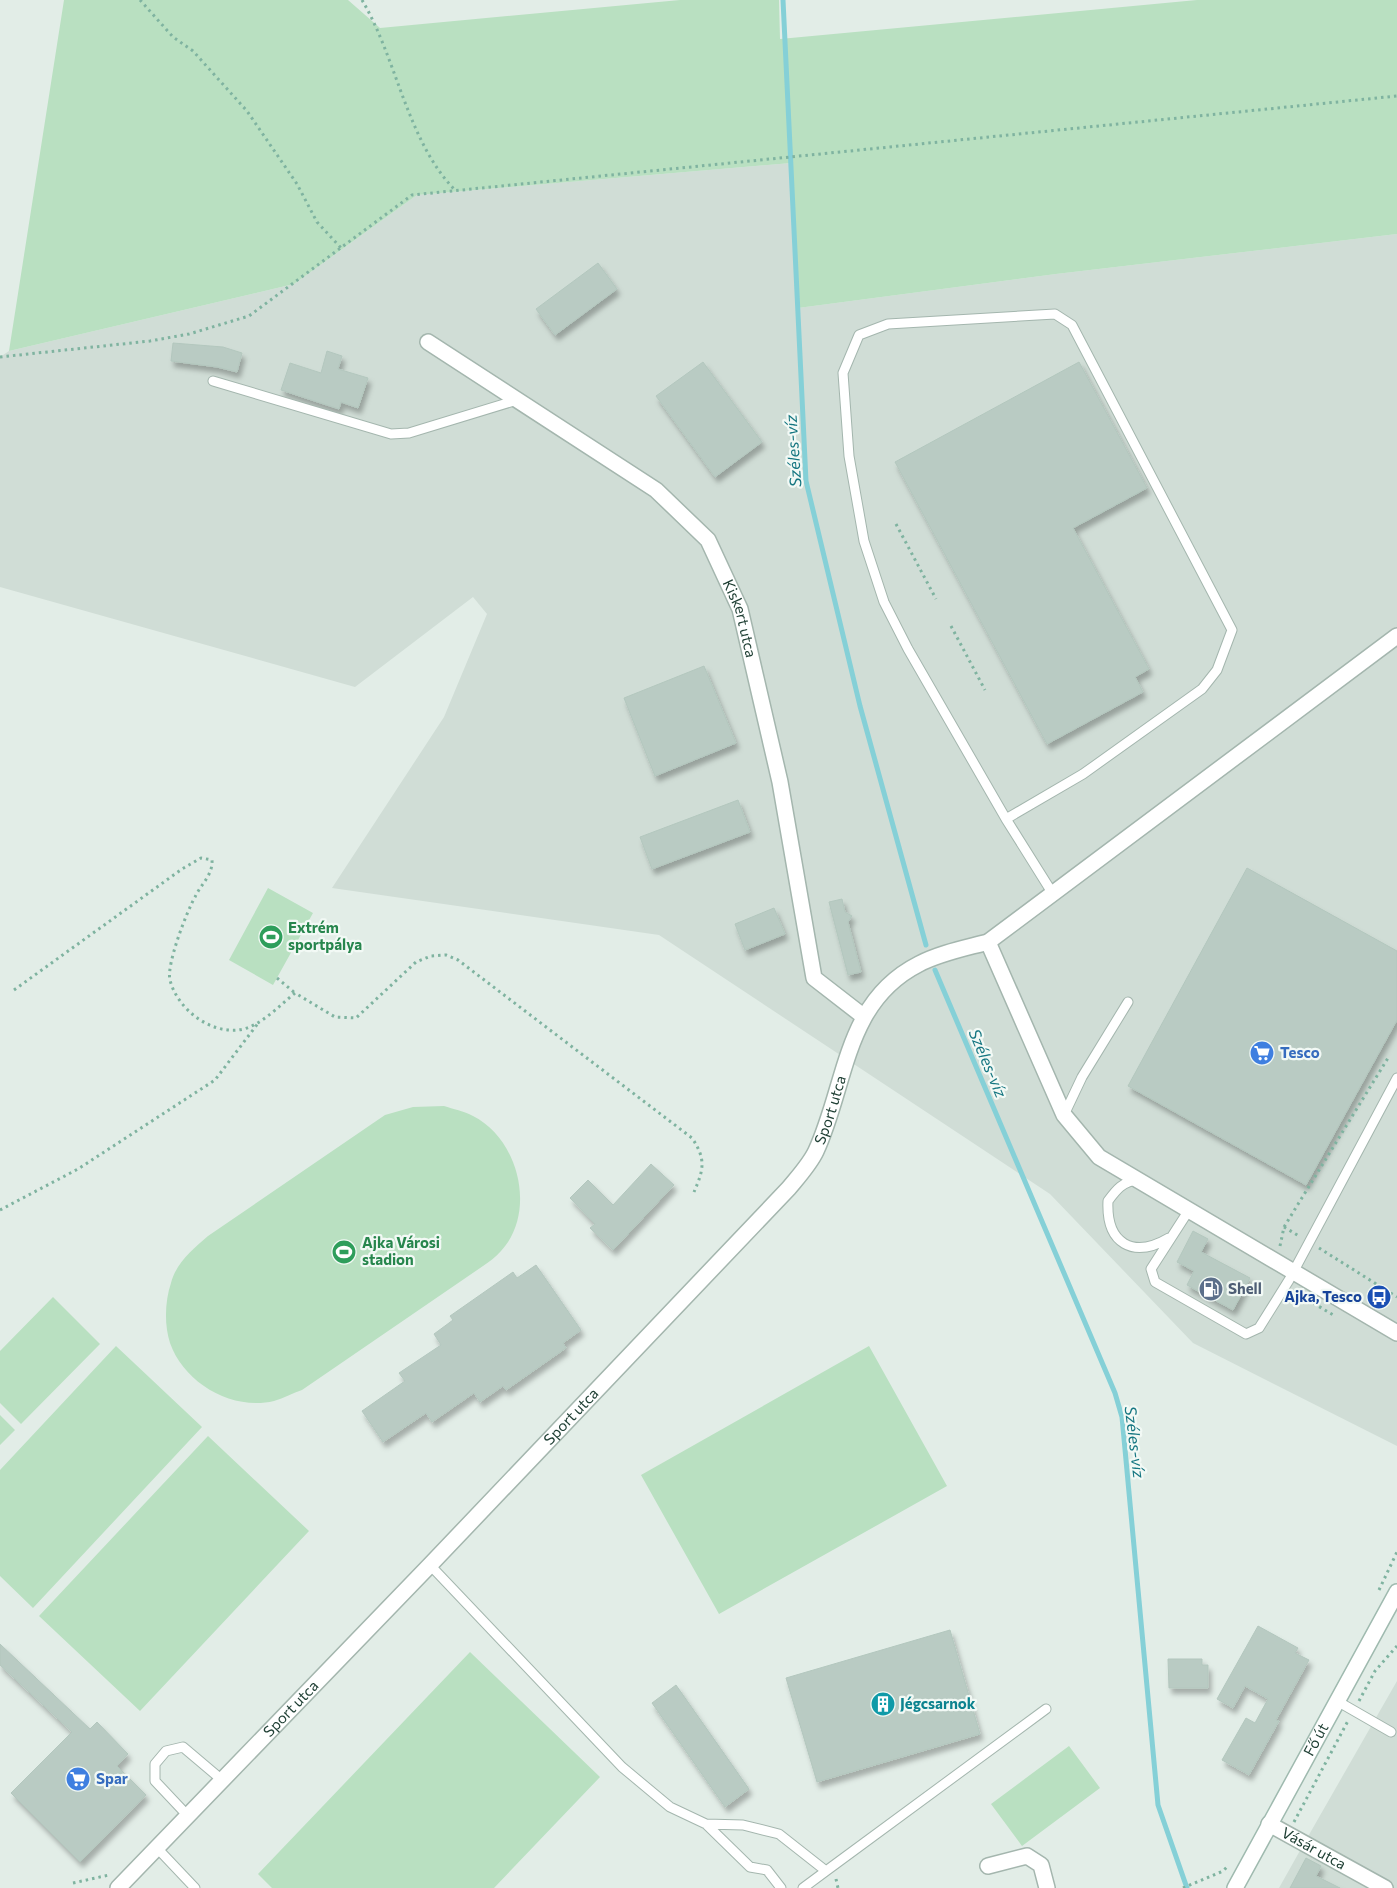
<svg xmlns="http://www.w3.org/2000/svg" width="1397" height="1888" viewBox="0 0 1397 1888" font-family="Commissioner,sans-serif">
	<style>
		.built { fill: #d0ddd6 }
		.green { fill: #b9e0c1 }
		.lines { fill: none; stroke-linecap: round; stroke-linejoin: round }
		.stream { stroke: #85d0d7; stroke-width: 5 }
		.building { fill: #b9cbc3; stroke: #b3c7be; filter: url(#shadow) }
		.lane-casing { stroke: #a4b6ae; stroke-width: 11 }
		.street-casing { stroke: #a4b6ae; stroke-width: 18 }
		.secondary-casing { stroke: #9fbaaf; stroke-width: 18 }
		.path { stroke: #7fb3a0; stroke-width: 3; stroke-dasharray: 2.5 4; stroke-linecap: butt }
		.lane { stroke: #fff; stroke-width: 9 }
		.street { stroke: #fff; stroke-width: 15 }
		.secondary { stroke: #fff; stroke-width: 15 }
		.labels { text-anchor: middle; stroke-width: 4.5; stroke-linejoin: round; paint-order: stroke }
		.street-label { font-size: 15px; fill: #204035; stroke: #f2f9f5 }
		.leisure-label { font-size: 15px; font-weight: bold; fill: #27864d; stroke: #f2f9f5; text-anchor: start }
		.shop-label { font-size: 15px; font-weight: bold; fill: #366cbe; stroke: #f2f9f5; text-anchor: start }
		.service-label { font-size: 15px; font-weight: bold; fill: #4e5e75; stroke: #f2f9f5; text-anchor: start }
		.transit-label { font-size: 15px; font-weight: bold; fill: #164399; stroke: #f2f9f5; text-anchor: end }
		.culture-label { font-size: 15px; font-weight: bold; fill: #0d838f; stroke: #f2f9f5; text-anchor: start }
		.water-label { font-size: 16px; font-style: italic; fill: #157681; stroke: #f2f9f5 }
	</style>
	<defs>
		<filter id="shadow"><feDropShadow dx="3" dy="5.5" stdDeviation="2.5" flood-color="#0004"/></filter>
	</defs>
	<rect width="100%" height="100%" fill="#e2ede7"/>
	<path class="built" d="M791,163L798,308L1056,274L1397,234V1446L1193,1343L1050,1194L659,935L332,888L444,717L487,614L473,597L355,687L0,587V357L9,351L294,284L417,195Z
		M1397,1681V1888H1279L1302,1847Z"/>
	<path class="green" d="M64,0H348L380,28L680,0H779L780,39L1197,0H1397V234L1056,274L798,308L791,163L417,195L294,284L9,351Z
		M268,888L313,913L273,985L229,960Z
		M444,1106C453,1109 464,1111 473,1116C519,1139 537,1212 501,1251C496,1257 489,1262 483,1266L302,1390C293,1393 284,1398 274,1401C232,1411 184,1383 170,1343C164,1324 165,1301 171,1283C176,1263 193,1249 208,1236L385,1115L413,1107Z
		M53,1297L100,1344L21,1424L0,1403V1351Z
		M116,1346L202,1427L33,1608L0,1576V1470Z
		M869,1346L947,1486L719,1614L641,1475Z
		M0,1415L15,1430L0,1445Z
		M208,1436L309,1531L140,1711L39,1616Z
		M470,1652L600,1777L494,1888H272L258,1874Z
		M1069,1746L1100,1788L1022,1846L991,1804Z"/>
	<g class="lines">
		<path class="stream" d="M783,0L806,481L860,706L926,945
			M935,970L1115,1393L1122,1417L1158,1805L1187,1888"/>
	</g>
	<path class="building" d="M598,263L617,289L555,335L536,309Z
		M173,343L223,347L242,353L237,372L217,367L171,361Z
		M327,351L342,356L338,369L368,378L358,408L341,402L339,409L281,390L290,363L321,373Z
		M703,362L762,442L715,477L656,396Z
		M1079,362L1147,488L1073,528L1149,669L1135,677L1143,692L1047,744L895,462Z
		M704,666L736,743L655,776L624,698Z
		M738,800L750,832L652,869L640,837Z
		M1247,868L1397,951V1020L1306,1185L1128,1086Z
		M842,899L845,912L852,916L848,922L861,972L848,975L829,902Z
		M774,908L785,934L745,950L735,924Z
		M651,1164L674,1185L613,1250L590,1228L595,1224L570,1198L588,1180L613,1205Z
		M1193,1231L1208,1239L1201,1252L1250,1278L1233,1310L1187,1285L1194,1271L1177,1262Z
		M536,1265L581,1330L563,1343L566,1348L506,1390L503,1386L480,1402L474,1393L432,1422L426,1413L383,1442L362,1411L405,1381L399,1373L441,1345L434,1334L453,1320L450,1316L513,1272L517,1278Z
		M1258,1626L1298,1648L1295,1653L1309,1660L1276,1720L1279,1721L1249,1775L1222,1760L1246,1718L1255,1723L1268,1699L1245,1686L1233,1708L1217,1699Z
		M950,1630L980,1734L817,1782L786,1678Z
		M0,1644L90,1729L97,1722L128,1754L117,1766L146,1795L80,1862L11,1793L72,1732L0,1665Z
		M1168,1659H1202V1665H1208V1688H1169Z
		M676,1685L749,1789L725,1807L652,1703Z
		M1306,1858L1321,1866L1316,1876L1340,1888H1290Z"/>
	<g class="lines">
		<defs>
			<path id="lane" d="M213,381L391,434L409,433L517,400
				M1006,819L1083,774L1202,689L1217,670L1232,630L1072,325L1055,314L888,324L859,335L843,373L849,456L864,541L884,602L908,649L1006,819L1053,894
				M1064,1115L1082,1077L1128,1002
				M1138,1180C1123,1181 1116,1190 1108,1201C1106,1244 1133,1259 1169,1238
				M1189,1210L1151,1269L1155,1282L1246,1334L1259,1328L1289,1280L1397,1078
				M430,1565L622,1767L670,1807L706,1824L743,1825L779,1834L826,1871L1046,1709
				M1337,1701L1391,1732
				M188,1816L155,1781V1764L166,1751L183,1747L222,1780
				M706,1824L750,1867L767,1870L781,1888
				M158,1849L195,1888
				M803,1888L826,1871"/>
			<g id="street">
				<path id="s1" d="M428,342L656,490L708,540L740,609L780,782L814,978L863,1016"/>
				<path d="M988,942L1064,1115L1099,1157L1397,1333"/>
				<path id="s2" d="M1269,1824L1385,1888"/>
				<path d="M988,1866L1027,1856L1041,1865L1047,1888"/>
				<path id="s3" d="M118,1888L430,1565L789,1188C798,1177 810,1164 816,1151C847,1084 844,1002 919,964C940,953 966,948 988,942L1397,636"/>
			</g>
			<g id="secondary">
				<path id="s4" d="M1235,1888L1397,1592"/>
			</g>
		</defs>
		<use href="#lane" class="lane-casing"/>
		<use href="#street" class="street-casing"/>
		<use href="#secondary" class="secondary-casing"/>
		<path class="path" d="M140,0L173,37L193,51L247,111L297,184L317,222L341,248
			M362,0C397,59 407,141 455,190
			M0,357L150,341L189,334L249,316L412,195L1397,96
			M896,524L936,599
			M951,626L985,690
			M277,978L295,993
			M14,990L182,869L201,858L212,860C213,875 201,884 195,897C187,911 166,965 170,980C177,1008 208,1033 238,1030C259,1028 280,1005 295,993L335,1017L356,1018L416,962L431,956L446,955L458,960L692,1138C706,1159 704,1169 694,1192
			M0,1210L78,1169L215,1080L259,1022
			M1284,1227L1299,1236
			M1280,1246L1284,1227L1388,1058
			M1319,1248L1397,1297
			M1308,1300L1335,1316
			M1379,1590L1397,1552
			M1359,1701L1375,1671L1397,1646
			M1294,1822L1349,1719
			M836,1879L838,1888
			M73,1883L109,1875
			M1183,1888L1223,1871L1229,1865"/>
		<use href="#lane" class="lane"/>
		<use href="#street" class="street"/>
		<use href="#secondary" class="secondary"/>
	</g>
	<defs>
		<symbol id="stadium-disc" viewBox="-11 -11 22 22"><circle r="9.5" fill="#2e9e5b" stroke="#f2f9f5"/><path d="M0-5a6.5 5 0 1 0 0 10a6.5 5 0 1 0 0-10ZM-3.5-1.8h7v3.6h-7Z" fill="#fff"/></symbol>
		<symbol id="supermarket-disc" viewBox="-11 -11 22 22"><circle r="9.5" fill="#3f7fe0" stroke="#f2f9f5"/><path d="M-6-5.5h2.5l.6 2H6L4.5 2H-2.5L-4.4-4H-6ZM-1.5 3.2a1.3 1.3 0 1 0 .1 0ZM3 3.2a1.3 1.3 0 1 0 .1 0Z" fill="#fff"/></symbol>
		<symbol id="fuel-disc" viewBox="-11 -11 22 22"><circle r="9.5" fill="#5c6f8a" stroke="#f2f9f5"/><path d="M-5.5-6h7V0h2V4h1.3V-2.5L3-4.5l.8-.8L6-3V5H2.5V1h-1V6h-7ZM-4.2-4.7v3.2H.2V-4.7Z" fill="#fff"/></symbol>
		<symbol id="bus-disc" viewBox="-11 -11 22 22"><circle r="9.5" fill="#1a4fb4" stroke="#f2f9f5"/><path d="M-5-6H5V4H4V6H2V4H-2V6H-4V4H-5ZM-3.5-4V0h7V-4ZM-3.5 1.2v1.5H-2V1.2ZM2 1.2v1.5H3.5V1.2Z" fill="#fff"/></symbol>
		<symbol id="building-disc" viewBox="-11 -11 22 22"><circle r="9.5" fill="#0f9aa8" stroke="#f2f9f5"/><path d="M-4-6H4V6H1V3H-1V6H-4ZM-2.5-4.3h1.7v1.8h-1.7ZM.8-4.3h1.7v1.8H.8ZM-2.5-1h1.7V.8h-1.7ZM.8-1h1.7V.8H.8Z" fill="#fff"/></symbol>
	</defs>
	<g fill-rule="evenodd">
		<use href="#stadium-disc" x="257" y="923" width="28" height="28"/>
		<use href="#supermarket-disc" x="1248" y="1039" width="28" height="28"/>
		<use href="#stadium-disc" x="330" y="1238" width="28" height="28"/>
		<use href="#fuel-disc" x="1197" y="1275" width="28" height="28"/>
		<use href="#bus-disc" x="1365" y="1283" width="28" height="28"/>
		<use href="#building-disc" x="869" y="1690" width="28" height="28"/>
		<use href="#supermarket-disc" x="64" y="1765" width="28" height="28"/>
	</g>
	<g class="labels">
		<g class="street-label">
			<text dy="5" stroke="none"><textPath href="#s1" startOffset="429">Kiskert utca</textPath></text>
			<text dy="5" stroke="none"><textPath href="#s3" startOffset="1059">Sport utca</textPath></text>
			<text dy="5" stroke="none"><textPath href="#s3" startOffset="654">Sport utca</textPath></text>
			<text dy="5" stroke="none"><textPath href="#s3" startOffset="249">Sport utca</textPath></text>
			<text dy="5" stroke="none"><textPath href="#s4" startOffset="169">Fő út</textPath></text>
			<text dy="5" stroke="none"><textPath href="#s2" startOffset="51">Vásár utca</textPath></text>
		</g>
		<g class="leisure-label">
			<text x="288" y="933">Extrém<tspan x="288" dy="17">sportpálya</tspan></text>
			<text x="362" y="1248">Ajka Városi<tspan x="362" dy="17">stadion</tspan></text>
		</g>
		<g class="shop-label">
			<text x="1280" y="1058">Tesco</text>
			<text x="96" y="1784">Spar</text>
		</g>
		<g class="service-label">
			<text x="1228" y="1294">Shell</text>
		</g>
		<g class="transit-label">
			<text x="1362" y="1302">Ajka, Tesco</text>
		</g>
		<g class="culture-label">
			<text x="900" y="1709">Jégcsarnok</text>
		</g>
		<g class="water-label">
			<text transform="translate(793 451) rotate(-94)" y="6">Széles-víz</text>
			<text transform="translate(988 1063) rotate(67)" y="6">Széles-víz</text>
			<text transform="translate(1135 1442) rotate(83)" y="6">Széles-víz</text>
		</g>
	</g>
</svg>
